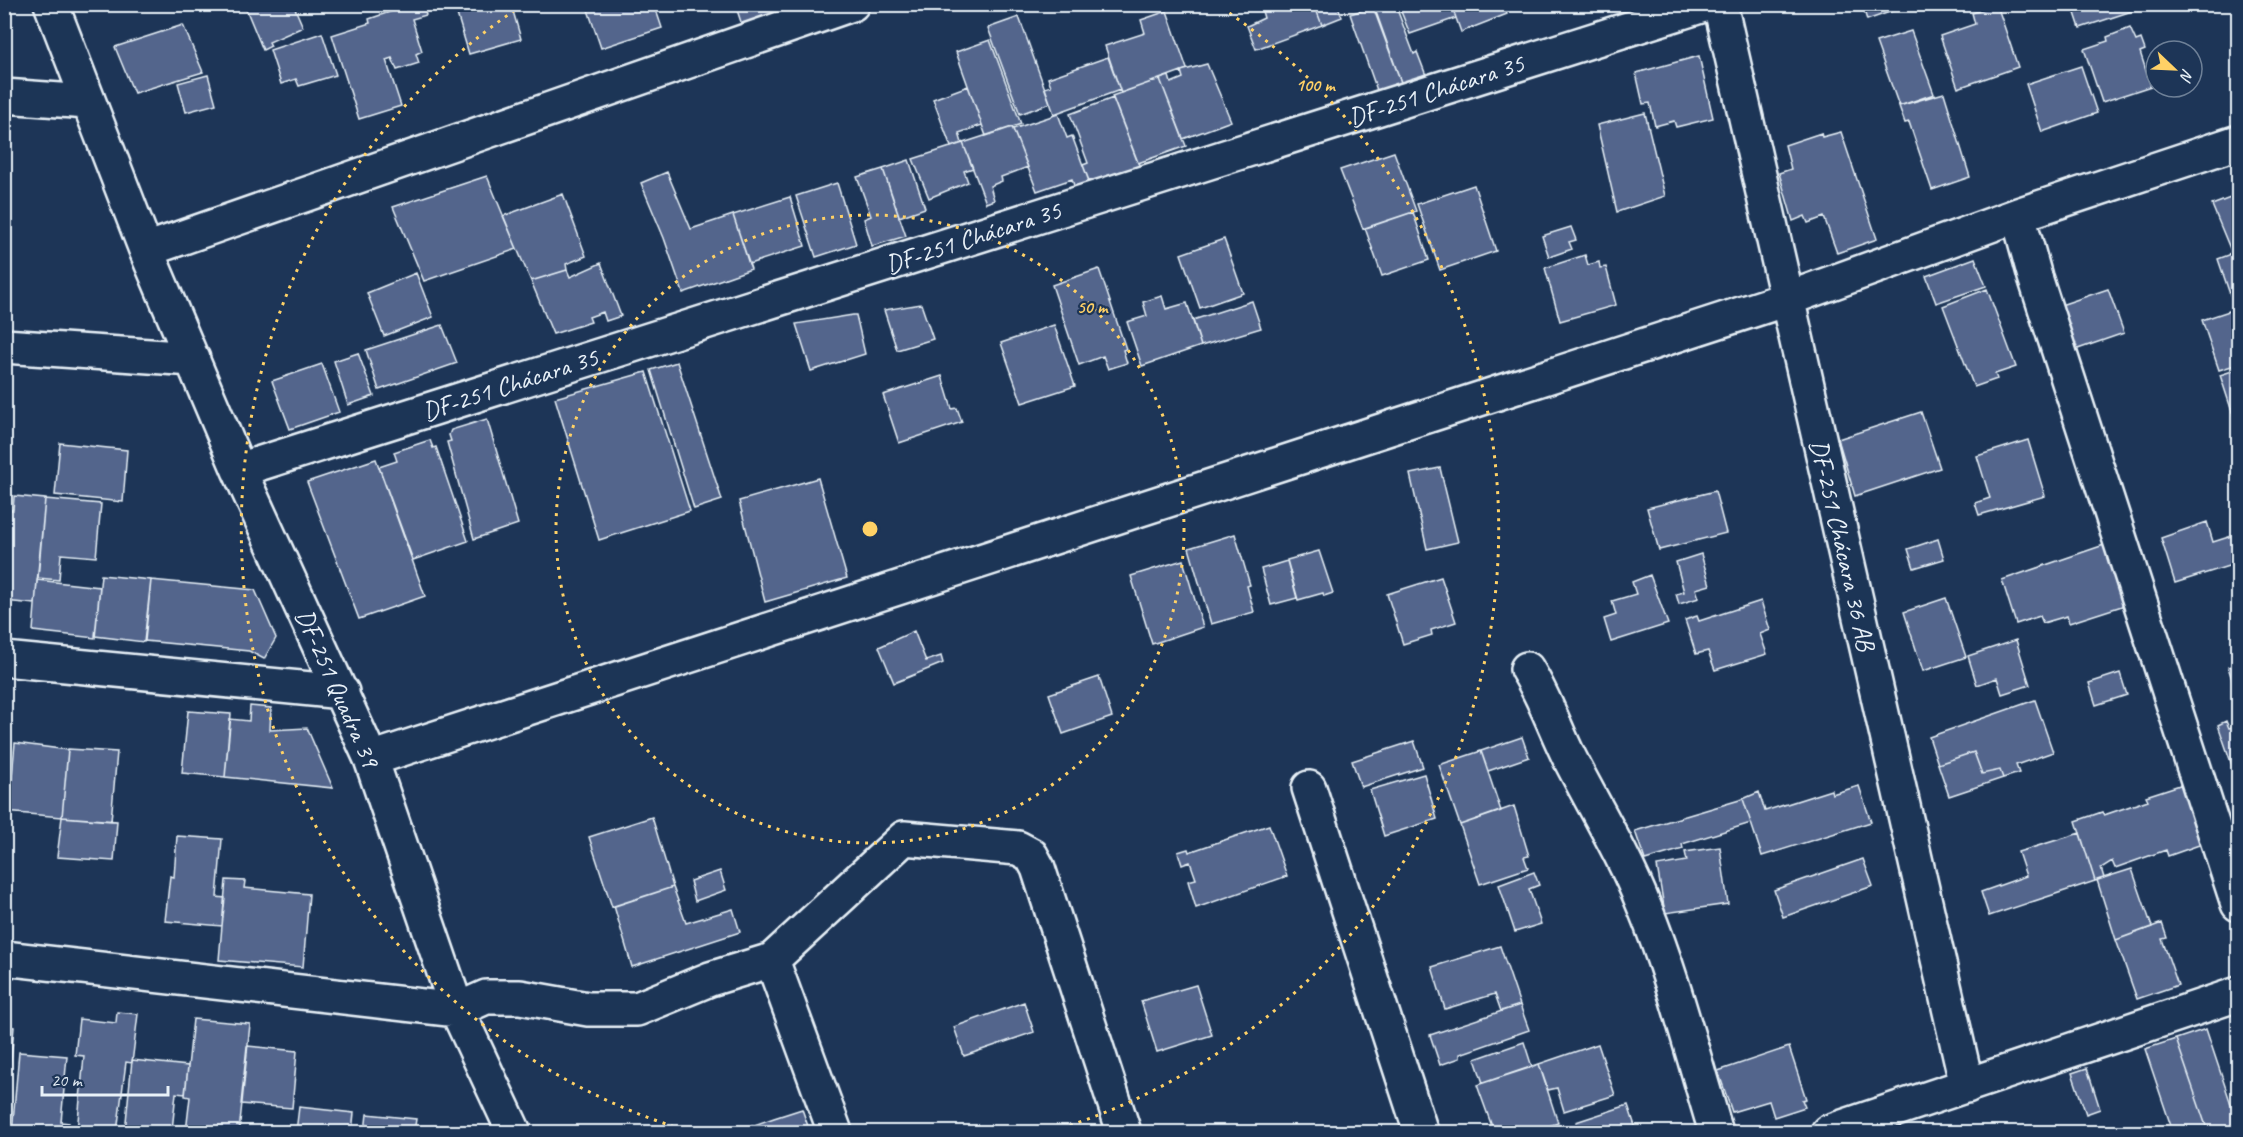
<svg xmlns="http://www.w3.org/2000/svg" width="2243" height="1137" viewBox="0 0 2243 1137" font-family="Caveat,sans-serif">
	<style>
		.building { fill: #52658c; stroke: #e8f1f8; stroke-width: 1.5 }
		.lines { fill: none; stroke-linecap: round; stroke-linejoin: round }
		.minor-casing { stroke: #e8f1f8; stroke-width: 38 }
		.minor { stroke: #1d3557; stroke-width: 33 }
		.ring { fill: none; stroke: #ffd166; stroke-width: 3; stroke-dasharray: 3 6 }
		.labels { text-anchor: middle; stroke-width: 4.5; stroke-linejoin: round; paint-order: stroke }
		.street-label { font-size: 26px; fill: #e8f1f8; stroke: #1d3557 }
		.centre { fill: #ffd166; stroke: #1d3557; stroke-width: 3 }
		.ring-label { font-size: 18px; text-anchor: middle; font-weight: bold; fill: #ffd166; stroke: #1d3557; stroke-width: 4.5; stroke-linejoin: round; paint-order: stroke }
	</style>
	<rect width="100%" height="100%" fill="#1d3557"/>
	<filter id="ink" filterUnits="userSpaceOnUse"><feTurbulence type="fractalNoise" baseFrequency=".0167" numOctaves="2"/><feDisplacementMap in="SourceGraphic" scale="12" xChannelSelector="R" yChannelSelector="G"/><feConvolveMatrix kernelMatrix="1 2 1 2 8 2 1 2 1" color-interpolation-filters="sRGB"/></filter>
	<g filter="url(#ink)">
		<path class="building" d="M244,4H293L303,27L269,42L271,46L263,50Z
			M413,4H423L426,15L412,19L422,51L416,54L419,63L397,70L392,58L386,60L401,106L359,119L332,35L370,23L369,19Z
			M454,4H478L479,9L495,4H511L521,39L469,54Z
			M586,4H654L662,28L601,48Z
			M735,4H769L776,22L745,34Z
			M1260,4H1314L1322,25L1256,49L1247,26L1264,18Z
			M1314,4H1337L1342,17L1322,25Z
			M1395,4L1414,54L1417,52L1427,78L1402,85L1376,12Z
			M1398,4H1451L1456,18L1410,34Z
			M1451,4H1503L1507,14L1461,32Z
			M1862,4H1903L1904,7L1867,20Z
			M2072,4H2130L2132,11L2080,28Z
			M1997,5L2018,67L1958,88L1940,36L1975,24L1972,13Z
			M1373,7L1402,85L1379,96L1350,14Z
			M1167,11L1187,69L1121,93L1105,46L1145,33L1141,20Z
			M1019,17L1050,103L1020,114L988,28Z
			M183,25L203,72L134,93L115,47Z
			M2130,28L2136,41L2141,39L2145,50L2140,52L2151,86L2102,102L2084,49L2108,41L2107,37Z
			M1911,31L1934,94L1899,106L1876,42Z
			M322,33L336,75L299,86L296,79L281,84L270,50Z
			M990,40L1021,124L986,136L956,52Z
			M1699,56L1713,118L1676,127L1674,121L1655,126L1650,103L1643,104L1636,73Z
			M1108,57L1120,90L1054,114L1045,88L1051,86L1048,78Z
			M1207,64L1231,121L1183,139L1160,79L1169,76L1171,83L1183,78L1181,71Z
			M2081,66L2097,113L2042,132L2026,84Z
			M208,75L216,104L186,112L178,83Z
			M1160,79L1186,146L1138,163L1112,96Z
			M968,86L982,125L959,133L962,143L951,147L933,99Z
			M1944,93L1970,177L1932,190L1909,122L1905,123L1899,106Z
			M1113,98L1141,170L1091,186L1083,165L1088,163L1070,114Z
			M1645,113L1665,196L1617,212L1597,125Z
			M1058,114L1067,138L1072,136L1090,184L1075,189L1072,179L1037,191L1013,129Z
			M1012,127L1028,167L1001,177L1002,181L990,186L994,200L986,203L963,143Z
			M1841,132L1877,239L1837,253L1824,217L1808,223L1805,216L1793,221L1779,173L1791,169L1785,145L1821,133L1822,137Z
			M963,143L973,168L964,171L968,182L929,198L913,159Z
			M1394,152L1416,211L1363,229L1340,170Z
			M909,160L925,208L899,217L883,169Z
			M883,169L906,236L872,246L864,219L871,216L857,177Z
			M667,172L691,229L733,215L751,269L683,293L664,238L641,183Z
			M487,176L517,249L424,281L393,207Z
			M837,183L856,244L816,257L796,196Z
			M1474,185L1496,251L1440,270L1417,204Z
			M563,194L586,256L566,264L567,270L531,281L503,216Z
			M2238,195V301L2233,303L2218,259L2229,255L2231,251L2212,205Z
			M790,197L805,246L749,264L733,215Z
			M1413,212L1429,260L1382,276L1365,228Z
			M1571,227L1576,240L1569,242L1572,249L1549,257L1542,236Z
			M1224,239L1243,293L1200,308L1181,254Z
			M1585,255L1588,265L1599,262L1600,268L1606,267L1616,305L1560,321L1545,268Z
			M1975,258L1986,286L1936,303L1926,276Z
			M601,263L621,316L606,321L603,312L589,317L591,322L553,334L531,281L567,270L570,277Z
			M1099,269L1126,349L1123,350L1127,363L1108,369L1103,356L1079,365L1052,285Z
			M416,273L433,317L384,336L367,293Z
			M1987,289L2016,367L1995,374L1997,379L1974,387L1943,306Z
			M2108,289L2124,333L2072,351L2055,307Z
			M1162,296L1166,309L1187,303L1201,346L1142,366L1127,322L1147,316L1143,302Z
			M1252,301L1261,328L1201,346L1193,320Z
			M921,304L933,339L897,350L884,310Z
			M2238,308V364L2219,370L2202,320Z
			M853,315H856L865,354L811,371L796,324Z
			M442,325L457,363L379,390L366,350Z
			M1054,325L1075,386L1022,403L1001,343Z
			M358,353L374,396L348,405L334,361Z
			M677,362L722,500L694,509L651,370Z
			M322,364L339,412L290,429L272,381Z
			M2238,369V430L2220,375Z
			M646,372L690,511L599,540L555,398Z
			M942,376L952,409L957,408L962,422L899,443L883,395Z
			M1921,412L1940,468L1855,496L1838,439Z
			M487,419L518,524L474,539L447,442L451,441L449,435L451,430Z
			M430,440L433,448L436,447L468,541L413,560L379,467L397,461L394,452Z
			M2028,440L2045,496L1979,515L1975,503L1990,498L1977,456Z
			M60,443L127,450L123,502L55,495Z
			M376,459L425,596L359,619L307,482Z
			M1440,468L1458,542L1427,549L1410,474Z
			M818,478L847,578L765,602L739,501Z
			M1715,491L1726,533L1659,550L1647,508Z
			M14,496L45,499L35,604L4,601V510H13Z
			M45,499L101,504L96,557L61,554L59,580L38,578Z
			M2207,522L2213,542L2238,534V563L2175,583L2161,538Z
			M1235,534L1250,585L1247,586L1254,612L1211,624L1189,548Z
			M1938,539L1944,559L1914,568L1908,549Z
			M2104,545L2125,605L2069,623L2067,616L2043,623L2040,616L2016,624L2002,580Z
			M1319,551L1333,593L1324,596L1323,593L1298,600L1287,560Z
			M1701,554L1710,585L1696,589L1699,598L1679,604L1676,594L1684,592L1676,562Z
			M1183,560L1203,627L1152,644L1131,576Z
			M1287,561L1297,598L1271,605L1261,569Z
			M101,575L151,580L144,642L95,636Z
			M1650,575L1668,624L1611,642L1604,619L1616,615L1612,601L1636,594L1632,582Z
			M1441,577L1456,622L1431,630L1432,635L1403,644L1387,594Z
			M37,580L100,587L95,638L33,631Z
			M151,580L255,590L276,638L264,659L249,651L145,641Z
			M1946,598L1966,657L1923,671L1904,612Z
			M1761,601L1770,630L1760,634L1767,654L1715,670L1708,651L1696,654L1685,620L1697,616L1699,621Z
			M914,631L926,661L941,656L943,663L894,683L879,647Z
			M2016,640L2030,685L2002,694L1997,678L1977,685L1968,656Z
			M2238,664V698L2228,667Z
			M2120,673L2127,695L2096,705L2089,683Z
			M1099,677L1112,717L1063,734L1049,694Z
			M2035,700L2053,752L2016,765L2019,773L2003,778L2000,770L1982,774L1974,752L1938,764L1929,737Z
			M250,706L271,708L270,730L307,728L333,788L225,777L230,719L249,721Z
			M188,711L231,714L225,777L182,773Z
			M2226,721L2229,728L2238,725V766L2233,768L2218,725Z
			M1522,737L1529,757L1488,771L1481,751Z
			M1414,741L1423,767L1361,787L1352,761Z
			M15,743L68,750L62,817L5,812L6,799H10Z
			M68,749L117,752L111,821L62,817Z
			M1481,751L1501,811L1460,825L1439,765Z
			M1974,752L1982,774L2000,770L2003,778L1949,796L1938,764Z
			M1424,774L1437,819L1384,836L1370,790Z
			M2183,784L2202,844L2168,856L2166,850L2115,868L2112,861L2101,868L2104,878L2095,881L2076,821L2102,812L2104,815L2148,800L2146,796Z
			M1859,786L1871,822L1762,856L1743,799L1759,792L1765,811L1831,790L1832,794Z
			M1743,799L1751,823L1682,844L1683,849L1645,860L1635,831Z
			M1514,806L1529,856L1524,857L1528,868L1480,884L1460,825Z
			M62,817L117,821L114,861L57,857Z
			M652,817L673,887L612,907L589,837Z
			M1269,825L1287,876L1196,908L1188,881L1196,879L1190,862L1182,865L1178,852L1188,849L1189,852Z
			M2080,833L2095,881L1989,916L1981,892L2026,876L2018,852Z
			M177,836L222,839L217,897L225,898L222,926L165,921L170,876L174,877Z
			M1720,847L1728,904L1665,913L1657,866L1687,861L1685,852Z
			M1863,859L1873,886L1783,917L1774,890Z
			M2132,869L2152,927L2116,940L2097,880Z
			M720,871L726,890L695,901L690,881Z
			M1534,872L1539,885L1529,889L1541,924L1515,932L1499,885Z
			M226,880L245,881L244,888L309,894L303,967L219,960Z
			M673,887L686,923L733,909L740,932L632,967L614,906Z
			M2162,923L2167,938L2162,939L2178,985L2137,999L2116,940Z
			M1500,946L1520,1005L1501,1011L1495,994L1445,1009L1432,967Z
			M1196,985L1212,1035L1157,1052L1141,1001Z
			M1024,1002L1034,1032L964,1056L954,1027Z
			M1520,1005L1529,1030L1460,1054V1058L1440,1065L1430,1035Z
			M117,1012L138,1014L132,1063L126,1062L117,1132H77L84,1056L75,1055L79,1019L116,1023Z
			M193,1019L250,1024L239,1132H186L190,1097L185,1096Z
			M4,1026L14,1027L5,1128H4Z
			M2206,1029L2238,1125V1132H2208L2176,1039Z
			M2176,1039L2208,1132H2173L2145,1049Z
			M1524,1042L1532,1067L1483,1083L1475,1059Z
			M1598,1044L1615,1095L1564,1111L1557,1088L1548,1090L1539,1064Z
			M247,1046L297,1051L292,1108L241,1104Z
			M1789,1047L1806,1099L1802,1100L1805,1107L1774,1117L1769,1101L1732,1112L1718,1071Z
			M19,1052L67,1056L61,1122L69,1123L68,1132H12Z
			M132,1060L188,1066L185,1094L176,1093L172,1130L182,1132H125Z
			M1539,1064L1558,1123L1531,1132H1494L1477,1085Z
			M2087,1068L2100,1109L2086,1114L2072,1073Z
			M1628,1105L1637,1132H1580L1576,1122Z
			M299,1107L354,1113L352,1132H296Z
			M802,1109L810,1132H735L774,1118Z
			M367,1114L416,1119L414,1132H365Z"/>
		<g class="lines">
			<defs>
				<path id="minor" d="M51,4L146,250L239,470L371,759L457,1010L514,1132
					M1720,4L1967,1086
					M4,96L88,102
					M2018,215L2035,277L2238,904
					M146,250L852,4
					M4,346L193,359
					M239,470L1707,4
					M4,659L342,692
					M1527,669C1545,698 1555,729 1570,759C1595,808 1624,855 1644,906C1674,979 1693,1057 1716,1132
					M371,759L1787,299L2018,215L2238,142
					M1309,788L1421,1132
					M4,958L457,1010L486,997H520L588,1009H637L710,979L772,960L904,838L1018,848L1031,855L1038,868L1124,1132
					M772,960L835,1132
					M1828,1132L2238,994"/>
			</defs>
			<use href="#minor" class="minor-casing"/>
			<use href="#minor" class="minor"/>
		</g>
	</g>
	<g class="ring">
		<circle cx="870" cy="529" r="314"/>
		<path d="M691 1132A629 629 0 0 1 518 8M1222 8A629 629 0 0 1 1049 1132"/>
	</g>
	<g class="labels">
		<g class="street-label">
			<text transform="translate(1436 90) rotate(-18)" y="9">DF-251 Chácara 35</text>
			<text transform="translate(973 237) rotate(-18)" y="9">DF-251 Chácara 35</text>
			<text transform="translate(510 384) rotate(-18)" y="9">DF-251 Chácara 35</text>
			<text transform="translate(1843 545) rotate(77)" y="9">DF-251 Chácara 36 AB</text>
			<text transform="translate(338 688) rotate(66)" y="9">DF-251 Quadra 39</text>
		</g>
	</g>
	<circle cx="870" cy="529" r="9" class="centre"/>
	<g class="ring-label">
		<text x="1315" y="91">100 m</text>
		<text x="1092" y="313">50 m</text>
	</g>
	<rect width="2243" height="1137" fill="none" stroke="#1d3557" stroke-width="24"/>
	<rect x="12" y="12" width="2219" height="1113" fill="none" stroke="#e8f1f8" stroke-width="2" filter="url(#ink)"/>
	<g transform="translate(2174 69) rotate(113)"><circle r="28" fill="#1d3557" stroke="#6e8097" stroke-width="1.5"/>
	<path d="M0-4.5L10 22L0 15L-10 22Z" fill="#ffd166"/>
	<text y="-9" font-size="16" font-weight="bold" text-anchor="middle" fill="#e8f1f8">N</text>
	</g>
	<path d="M42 1086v9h126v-9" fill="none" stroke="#e8f1f8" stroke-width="3"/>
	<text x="51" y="1086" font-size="18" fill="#e8f1f8" stroke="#1d3557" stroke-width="4.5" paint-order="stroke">20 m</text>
</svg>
